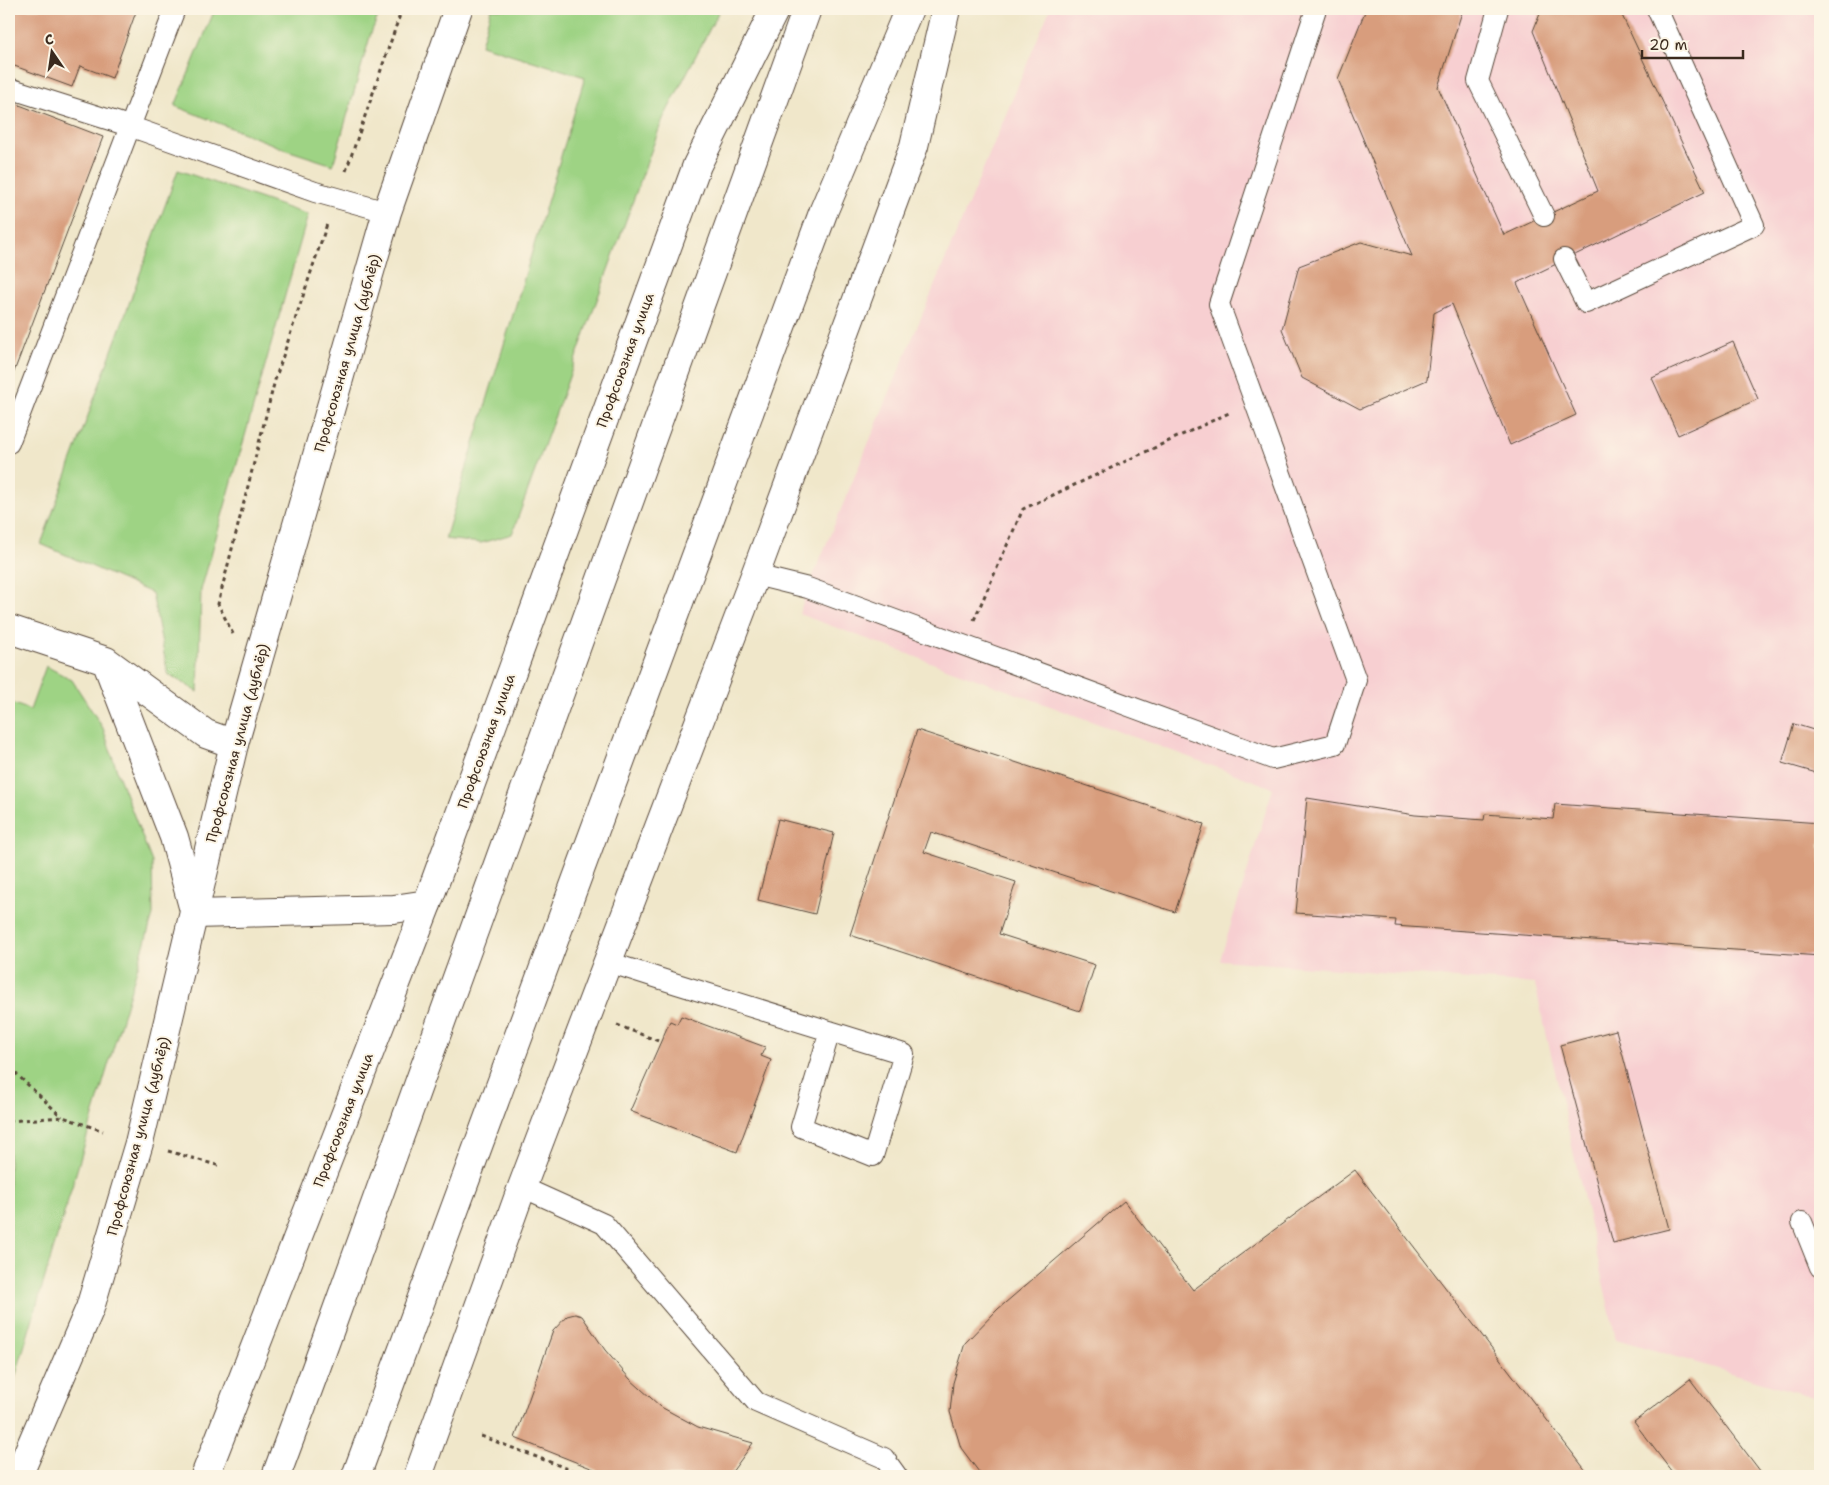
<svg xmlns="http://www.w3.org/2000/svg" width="1829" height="1485" viewBox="0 0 1829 1485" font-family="'Shantell Sans',sans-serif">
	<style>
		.built { fill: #f7cfd1 }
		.green { fill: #9ed384; stroke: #6c7e51 }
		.building { fill: #d89d7d }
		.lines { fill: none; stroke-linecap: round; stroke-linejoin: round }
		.service-casing { stroke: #564638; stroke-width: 22 }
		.minor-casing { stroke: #564638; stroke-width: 30 }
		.tertiary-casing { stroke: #564638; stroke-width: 30 }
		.secondary-casing { stroke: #564638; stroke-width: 30 }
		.primary-casing { stroke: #564638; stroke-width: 30 }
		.path { stroke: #564638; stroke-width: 3; stroke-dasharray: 4 4; stroke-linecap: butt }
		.service { stroke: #fff; stroke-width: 20 }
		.minor { stroke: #fff; stroke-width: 28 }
		.tertiary { stroke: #fff; stroke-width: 28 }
		.secondary { stroke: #fff; stroke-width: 28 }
		.primary { stroke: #fff; stroke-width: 28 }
		.labels { text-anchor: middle; stroke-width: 4; stroke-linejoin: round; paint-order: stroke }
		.street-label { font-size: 14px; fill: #3b2a1e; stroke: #fcf5e5 }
	</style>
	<rect width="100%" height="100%" fill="#fcf5e5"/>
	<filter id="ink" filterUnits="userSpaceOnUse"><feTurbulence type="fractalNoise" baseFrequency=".02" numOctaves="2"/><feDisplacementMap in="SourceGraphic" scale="10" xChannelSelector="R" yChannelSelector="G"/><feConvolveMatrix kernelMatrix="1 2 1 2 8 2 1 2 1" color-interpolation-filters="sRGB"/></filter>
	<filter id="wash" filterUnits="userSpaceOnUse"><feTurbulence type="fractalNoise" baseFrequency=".0096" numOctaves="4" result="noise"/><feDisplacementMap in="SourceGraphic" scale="20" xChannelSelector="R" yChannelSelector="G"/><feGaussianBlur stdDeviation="1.12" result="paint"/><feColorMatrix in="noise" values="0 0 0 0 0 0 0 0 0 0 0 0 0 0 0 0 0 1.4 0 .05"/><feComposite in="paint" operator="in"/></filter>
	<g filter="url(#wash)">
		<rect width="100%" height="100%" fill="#f0e7ca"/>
		<path class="built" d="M1050,9H1820V1399L1616,1339L1535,984L1220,960L1273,788L799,614L808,588Z"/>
		<path class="green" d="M215,9H381L371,33L333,165L290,151L175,106Z
			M491,9H720L662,121L512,534L481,543L445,539L585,77L481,45Z
			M178,170L308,215L201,590L198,692L168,674L152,593L41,544Z
			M46,666L72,680L103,728L119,777L152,862L153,915L9,1398V702L30,710Z"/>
		<g id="blocks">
			<path class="building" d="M9,9H137L112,78L80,66L72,87L9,64Z
				M1366,9H1463L1438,87L1504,235L1598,191L1533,31L1542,9H1619L1705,192L1517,283L1576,415L1510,445L1452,304L1434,313L1427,380L1360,409L1302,378L1282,329L1299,266L1361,242L1412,256L1338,79Z
				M9,101L103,137L9,385Z
				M1733,342L1758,399L1678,435L1652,378Z
				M1794,724L1820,732V774L1782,763Z
				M917,730L1204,824L1175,912L931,832L924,852L1016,882L999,934L1095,965L1080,1011L850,935Z
				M1307,798L1415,815L1484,820L1485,814L1553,819L1555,804L1820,823V956L1395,926L1396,920L1296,913Z
				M778,819L834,833L815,914L758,900Z
				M681,1016L765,1047L761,1056L771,1060L737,1152L630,1111L670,1021L677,1024Z
				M1616,1030L1669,1229L1613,1243L1560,1045Z
				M1355,1170L1590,1476H982L961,1448L950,1412L953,1383L965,1343L998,1309L1124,1201L1193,1290Z
				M575,1314L582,1316L605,1350L630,1379L661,1407L698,1427L753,1443L729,1476H611L515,1438L553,1331L567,1316Z
				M1690,1379L1764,1476H1675L1634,1422Z"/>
		</g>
	</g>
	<g filter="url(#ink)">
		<use href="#blocks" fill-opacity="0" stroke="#564638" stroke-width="1"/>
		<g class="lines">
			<defs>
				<path id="service" d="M1498,9L1478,81L1544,216
					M9,88L129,126L315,192L387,212
					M1564,259L1586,303L1754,225L1657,9
					M9,443L175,9
					M755,575L808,588L1273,759L1335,744L1356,680L1219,304L1316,9
					M608,962L677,984L904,1054L873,1156L801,1127L830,1031
					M522,1187L604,1224L756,1402L884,1458L897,1476
					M1802,1222L1820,1267"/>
				<path id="minor" d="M9,629L106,661L206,734L234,744
					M106,661L174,837L195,914L394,909L427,904"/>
				<path id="tertiary" d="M18,1476L90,1308L139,1143L234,744L387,212L458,9"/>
				<path id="secondary" d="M205,1476L427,904L697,165L775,9
					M418,1476L522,1187L755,575L914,146L946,9"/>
				<path id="primary" d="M276,1476L316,1368L807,9
					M356,1476L824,210L909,9"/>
			</defs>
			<use href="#service" class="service-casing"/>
			<use href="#minor" class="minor-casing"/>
			<use href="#tertiary" class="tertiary-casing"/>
			<use href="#secondary" class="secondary-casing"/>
			<use href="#primary" class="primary-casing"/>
			<path class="path" d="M346,171L402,9
				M974,620L1023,509L1229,413
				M233,634L218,604L275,380L327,224
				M617,1025L661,1042
				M9,1067L62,1117
				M9,1121L63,1117L103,1131
				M168,1151L220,1166
				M481,1436L587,1476"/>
			<use href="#service" class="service"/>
			<use href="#minor" class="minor"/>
			<use href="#tertiary" class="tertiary"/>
			<use href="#secondary" class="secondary"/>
			<use href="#primary" class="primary"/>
		</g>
	</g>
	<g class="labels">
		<g class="street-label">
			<text transform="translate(347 353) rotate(-74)" y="5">Профсоюзная улица (дублёр)</text>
			<text transform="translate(625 360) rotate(-70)" y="5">Профсоюзная улица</text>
			<text transform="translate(486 741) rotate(-70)" y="5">Профсоюзная улица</text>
			<text transform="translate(237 743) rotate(-75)" y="5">Профсоюзная улица (дублёр)</text>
			<text transform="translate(343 1120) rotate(-69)" y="5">Профсоюзная улица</text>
			<text transform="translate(138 1136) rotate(-75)" y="5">Профсоюзная улица (дублёр)</text>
		</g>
	</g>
	<rect width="1829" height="1485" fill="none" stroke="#fcf5e5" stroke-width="30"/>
	<g transform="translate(52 52) rotate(347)" stroke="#fcf5e5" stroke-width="4" paint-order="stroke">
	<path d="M0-4L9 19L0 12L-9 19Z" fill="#3b2a1e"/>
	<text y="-8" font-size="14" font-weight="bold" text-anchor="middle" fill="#3b2a1e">С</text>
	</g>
	<path d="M1642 50v8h101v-8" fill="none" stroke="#3b2a1e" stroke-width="2.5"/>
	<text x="1649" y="50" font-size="15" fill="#3b2a1e" stroke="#fcf5e5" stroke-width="4" paint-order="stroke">20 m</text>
</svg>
